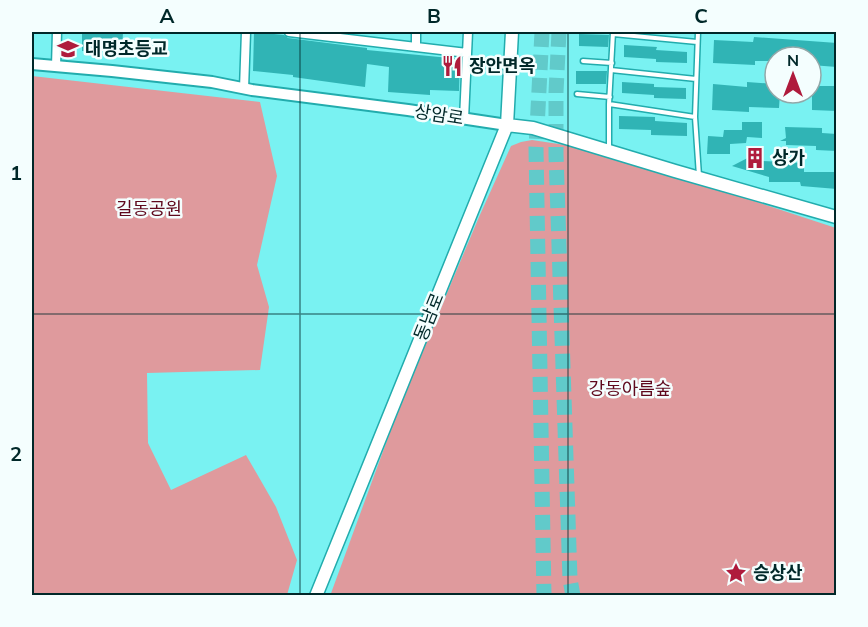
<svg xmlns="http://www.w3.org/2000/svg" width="868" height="627" viewBox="0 0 868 627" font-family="Mulish,'Noto Sans KR',sans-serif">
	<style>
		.green { fill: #df9a9d }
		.building { fill: #30b4b5 }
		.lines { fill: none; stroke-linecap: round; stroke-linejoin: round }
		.motorway-tunnel { stroke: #61caca; stroke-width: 15; stroke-dasharray: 15 8; stroke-linecap: butt }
		.service-casing { stroke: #22acad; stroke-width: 7 }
		.minor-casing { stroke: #22acad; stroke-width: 11 }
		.tertiary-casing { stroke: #22acad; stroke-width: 14 }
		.secondary-casing { stroke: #22acad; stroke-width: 15 }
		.service { stroke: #fff; stroke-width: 4 }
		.minor { stroke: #fff; stroke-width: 8 }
		.tertiary { stroke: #fff; stroke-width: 10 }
		.secondary { stroke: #fff; stroke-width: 12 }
		.grid { fill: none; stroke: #002829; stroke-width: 1.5; stroke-opacity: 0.55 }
		.labels { text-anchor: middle; stroke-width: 5; stroke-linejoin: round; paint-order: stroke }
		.poi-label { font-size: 18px; font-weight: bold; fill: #002829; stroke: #f4fefe; text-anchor: start }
		.street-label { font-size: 18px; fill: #002829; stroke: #f4fefe }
		.park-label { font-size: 18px; fill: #5f091d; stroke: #f4fefe }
		.neatline { fill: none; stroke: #002829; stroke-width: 2 }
		.grid-label { font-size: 20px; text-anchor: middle; font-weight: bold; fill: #002829 }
	</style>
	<rect width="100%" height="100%" fill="#79f2f2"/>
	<path class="green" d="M32,76L260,102L277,176L257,265L269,307L260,370L147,373L148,443L171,490L246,455L276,507L297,560L287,595H32Z
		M532,140L572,146L675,175L836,228V595L330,596L400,405L479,217L511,146L521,142Z"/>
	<path class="building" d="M82,32H123L122,52L97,49L95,51H82Z
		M254,32L284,35L288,38L367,48V50L460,59L459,91L430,90V95L388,92L389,67L367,64L365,87L293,77V75L253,71Z
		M579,34L609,35L608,47L579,46Z
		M754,37L837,43V67L811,65V57H775V61H755V65L713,63L714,40L753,42Z
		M624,45L657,47L656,50L687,52V63L656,62V59L624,57Z
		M576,71H607L606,84H576Z
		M622,82L654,84V87L686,88V99L654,98V95L622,93Z
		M747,82L775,84V93H780L779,108L749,107V112L712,110L713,84L747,87Z
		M812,86H837V111L812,110Z
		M619,116L655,117V121L687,123V136L651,135V130L619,129Z
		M742,122H762V138L747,137L746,143L730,144V154H707L708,136L723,137L724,130H742Z
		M785,127L822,128V133L837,134V151L816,150V146L786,145V141H780L786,138Z
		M763,150V161L804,163V172H834L837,189L801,186L800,182H769V177L732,166Z"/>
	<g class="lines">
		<path class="motorway-tunnel" d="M542,32L536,148L544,596
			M559,32L556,92V154L570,579L573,596"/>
		<defs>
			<path id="service" d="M613,32L609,104L695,117
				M698,32L695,117L699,176
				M613,34L697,42
				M583,61L612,63
				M611,70L696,79
				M577,94L610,97
				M609,148V104"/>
			<path id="minor" d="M289,32L467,53
				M416,47V32
				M56,66L57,32
				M244,89L246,32
				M464,119L468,32"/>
			<path id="tertiary" d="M32,64L112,71L212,82L252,90L408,110L507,125"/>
			<path id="secondary" d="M507,125L533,128L675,171L836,217
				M316,596L507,125L512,32"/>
		</defs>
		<use href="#service" class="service-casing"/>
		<use href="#minor" class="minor-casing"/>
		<use href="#tertiary" class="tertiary-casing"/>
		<use href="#secondary" class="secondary-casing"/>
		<use href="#service" class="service"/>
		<use href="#minor" class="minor"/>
		<use href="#tertiary" class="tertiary"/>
		<use href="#secondary" class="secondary"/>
	</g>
	<path class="grid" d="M300,32V596M568,32V596M32,314H836"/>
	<defs>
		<symbol id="school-bare" viewBox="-9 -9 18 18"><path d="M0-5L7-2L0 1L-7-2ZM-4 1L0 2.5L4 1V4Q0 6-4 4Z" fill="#af1b3c" stroke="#f4fefe" stroke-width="2.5" paint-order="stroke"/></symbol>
		<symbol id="restaurant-bare" viewBox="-9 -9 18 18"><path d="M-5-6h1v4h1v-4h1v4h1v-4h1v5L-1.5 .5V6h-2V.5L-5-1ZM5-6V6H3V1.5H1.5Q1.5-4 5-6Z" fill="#af1b3c" stroke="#f4fefe" stroke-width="2.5" paint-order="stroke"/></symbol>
		<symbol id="building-bare" viewBox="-9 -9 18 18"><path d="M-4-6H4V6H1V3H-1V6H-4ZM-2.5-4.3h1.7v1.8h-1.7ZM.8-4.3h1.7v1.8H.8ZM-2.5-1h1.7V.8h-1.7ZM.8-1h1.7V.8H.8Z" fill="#af1b3c" stroke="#f4fefe" stroke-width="2.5" paint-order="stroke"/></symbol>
		<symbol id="sight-bare" viewBox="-9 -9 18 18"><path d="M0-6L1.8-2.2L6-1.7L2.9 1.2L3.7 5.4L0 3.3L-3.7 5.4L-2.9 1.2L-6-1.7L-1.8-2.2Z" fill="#af1b3c" stroke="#f4fefe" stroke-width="2.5" paint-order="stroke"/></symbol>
	</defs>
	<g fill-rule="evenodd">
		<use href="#school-bare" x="53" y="34" width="30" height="30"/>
		<use href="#restaurant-bare" x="437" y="51" width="30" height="30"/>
		<use href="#building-bare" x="740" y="143" width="30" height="30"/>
		<use href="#sight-bare" x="721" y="558" width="30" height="30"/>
	</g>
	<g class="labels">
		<g class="poi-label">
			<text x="85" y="55">대명초등교</text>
			<text x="469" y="72">장안면옥</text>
			<text x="772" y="164">상가</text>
			<text x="753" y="579">승상산</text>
		</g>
		<g class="street-label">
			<text transform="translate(439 115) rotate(9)" y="6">상암로</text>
			<text transform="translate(429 317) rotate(-68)" y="6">동남로</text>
		</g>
		<g class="park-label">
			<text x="149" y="215">길동공원</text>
			<text x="630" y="395">강동아름숲</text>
		</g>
	</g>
	<rect width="868" height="627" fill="none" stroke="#f4fefe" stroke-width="66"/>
	<g transform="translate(793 75)"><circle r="28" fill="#f4fefe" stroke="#92a8a9" stroke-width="1.5"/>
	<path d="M0-4.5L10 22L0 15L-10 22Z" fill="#af1b3c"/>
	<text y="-9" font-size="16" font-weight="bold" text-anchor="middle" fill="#002829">N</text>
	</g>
	<rect x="33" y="33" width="802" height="561" class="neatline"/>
	<g class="grid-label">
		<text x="167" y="23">A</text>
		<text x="434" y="23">B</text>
		<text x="701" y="23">C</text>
		<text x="16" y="180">1</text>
		<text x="16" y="461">2</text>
	</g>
</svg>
